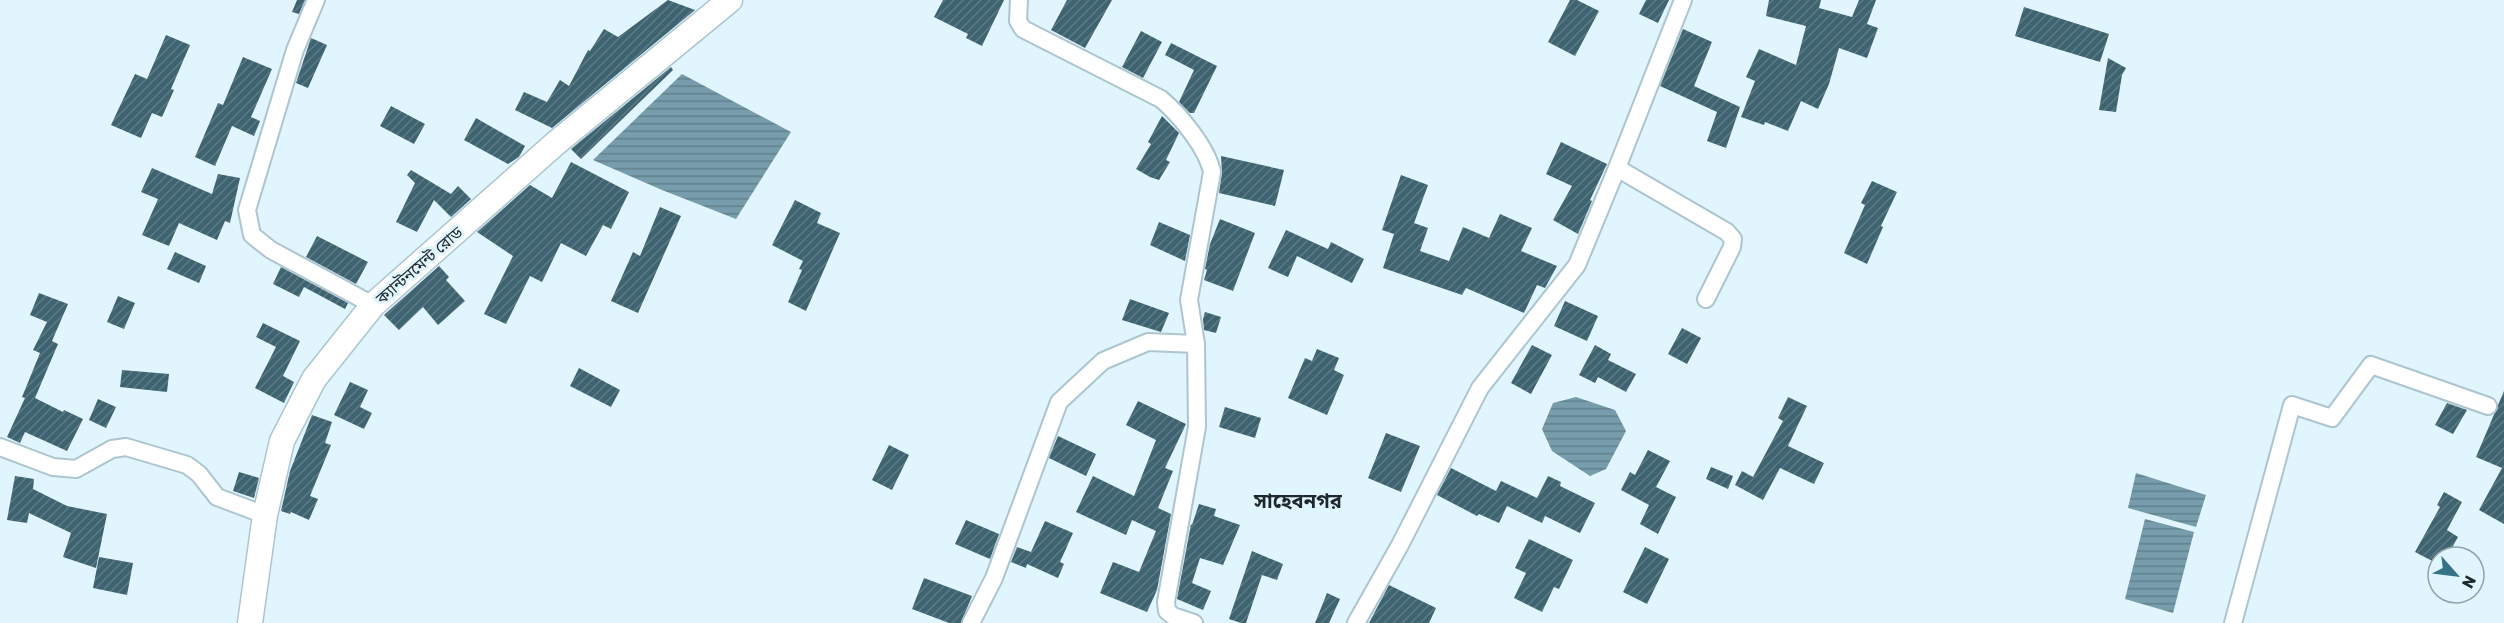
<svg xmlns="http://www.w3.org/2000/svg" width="2504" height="623" viewBox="0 0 2504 623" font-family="Rubik,'Noto Sans Bengali',sans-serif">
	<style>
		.water { fill: url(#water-rules) }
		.building { fill: url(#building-hatch) }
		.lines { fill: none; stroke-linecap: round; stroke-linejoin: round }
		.minor-casing { stroke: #acc5cf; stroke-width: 20 }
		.secondary-casing { stroke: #acc5cf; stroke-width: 27 }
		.minor { stroke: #fff; stroke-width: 16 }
		.secondary { stroke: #fff; stroke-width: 24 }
		.labels { text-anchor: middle; stroke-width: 6; stroke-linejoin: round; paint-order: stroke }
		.street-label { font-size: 16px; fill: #1e272b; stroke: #e0f5fd }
		.quarter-label { font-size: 20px; font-weight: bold; fill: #1e272b; stroke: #e0f5fd }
	</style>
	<defs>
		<pattern id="water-rules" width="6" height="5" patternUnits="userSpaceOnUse" patternTransform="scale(1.5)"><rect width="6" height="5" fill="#779dac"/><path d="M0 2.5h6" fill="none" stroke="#61808c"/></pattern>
		<pattern id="building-hatch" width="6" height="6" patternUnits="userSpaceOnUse" patternTransform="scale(1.5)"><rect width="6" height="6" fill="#3e6371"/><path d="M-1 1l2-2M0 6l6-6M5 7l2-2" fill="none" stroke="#5e7a84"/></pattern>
	</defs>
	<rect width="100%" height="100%" fill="#e0f5fd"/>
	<path class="water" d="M682,74L791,132L736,219L662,190L593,160Z
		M1576,397L1615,410L1626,431L1606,469L1590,476L1552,451L1542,429L1553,403Z
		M2136,473L2206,495L2196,527L2128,508Z
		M2145,519L2194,532L2173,613L2125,599Z"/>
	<path class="building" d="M297,0H305L299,14L292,12Z
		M668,0L695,10L552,128L515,110L524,92L547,102L560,80L569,86L588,50L590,51L604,29L618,37Z
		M943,0H1004L982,46L966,38L968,34L934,17Z
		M1067,0H1112L1085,48L1051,30Z
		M1570,0H1577L1599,11L1575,56L1548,42Z
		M1646,0H1669L1658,23L1639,14Z
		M1769,0H1821L1819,8L1852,17L1859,0H1876L1867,24L1878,28L1867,58L1839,48L1829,84L1818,109L1801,101L1788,131L1765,122L1764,125L1741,117L1755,81L1746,77L1759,49L1796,65L1806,26L1766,16Z
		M2024,7L2109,34L2100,62L2015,36Z
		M1683,29L1712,42L1694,86L1740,107L1726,148L1707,141L1717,112L1660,86Z
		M1141,31L1162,42L1143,78L1122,67Z
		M166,35L190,45L171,89L174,90L162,117L152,113L141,138L111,125L135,74L147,79Z
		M311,38L327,45L308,88L296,83Z
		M1171,43L1217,66L1194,113H1190L1179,102L1194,70L1165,55Z
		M243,57L272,69L251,117L260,121L254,136L232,126L215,166L195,157L218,103L223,105Z
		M2108,58L2126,68L2122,75L2116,112L2099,110Z
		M671,67L673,70L581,159L571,149Z
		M391,106L425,124L414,144L380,126Z
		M1162,116L1179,133L1166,160L1170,162L1159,180L1150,177L1136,169L1151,144L1148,142Z
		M476,118L525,146L519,157L508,164L464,140Z
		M1561,142L1607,164L1590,200L1592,201L1578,234L1553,220L1572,186L1546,174Z
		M1221,156L1284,170L1275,206L1219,193L1222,173Z
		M571,162L629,192L611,229L603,225L586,256L561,243L542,282L530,276L506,324L484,314L513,256L477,232L530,185L552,198Z
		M152,168L212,194L218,174L240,178L230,223L225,221L217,240L179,223L169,246L142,235L158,199L141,192Z
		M411,170L451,194L458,186L471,199L451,217L434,200L417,232L396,222L415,183L407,175Z
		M1401,175L1428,185L1414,223L1428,228L1420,251L1449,261L1463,227L1489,238L1500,214L1532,228L1521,251L1557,266L1545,288L1537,285L1524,313L1466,288L1462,295L1383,268L1394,234L1382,230Z
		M1872,181L1897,192L1881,226L1883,227L1867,264L1844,253L1865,205L1861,203Z
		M795,200L821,213L817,223L840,233L806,311L788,302L802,270L799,269L803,261L772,245Z
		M660,207L681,216L638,313L611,301L633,252L640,256Z
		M1220,219L1255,233L1233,291L1204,280L1207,270L1205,269L1210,244Z
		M1159,222L1190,235L1185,261L1150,245Z
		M1286,230L1328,249L1331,242L1364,259L1352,283L1297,256L1288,277L1268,268Z
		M317,236L368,262L356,284L306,257Z
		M175,252L206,266L199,283L167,269Z
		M439,266L449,277L446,280L465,301L438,325L423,307L399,330L384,315Z
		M281,267L348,303L345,309L304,287L299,297L273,284Z
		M39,293L68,304L52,341L58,344L35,398L63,412L64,410L83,419L67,451L25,432L20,443L7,437L25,398L22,397L40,353L33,350L47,322L30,315Z
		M118,296L135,303L124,329L107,322Z
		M1130,299L1169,313L1161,332L1122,320Z
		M1565,301L1598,316L1587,341L1554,326Z
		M1205,312L1221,317L1216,333L1204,330L1203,319Z
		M263,323L300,341L283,376L294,382L284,403L255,388L276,347L256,337Z
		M1682,328L1701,338L1687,364L1668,354Z
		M1532,345L1552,355L1531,394L1511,383Z
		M1595,345L1611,354L1608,360L1636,374L1626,392L1598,377L1595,383L1579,375Z
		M1317,349L1339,358L1334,370L1344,375L1327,415L1288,398L1305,358L1312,361Z
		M579,368L620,390L611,407L570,386Z
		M122,370L169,374L167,392L120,387Z
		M350,382L368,390L360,407L372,413L364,429L334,415Z
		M2504,391V524L2479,510L2502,468L2476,457Z
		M1788,397L1807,406L1788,446L1824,463L1814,484L1780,468L1763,500L1735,485L1742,471L1753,477L1783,421L1778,418Z
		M98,399L116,407L106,428L89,420Z
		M1138,401L1186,424L1165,468L1173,471L1158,508L1171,514L1157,590L1147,612L1100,593L1113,562L1139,572L1156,531L1132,520L1126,535L1076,512L1093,476L1134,496L1156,440L1126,425Z
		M2447,403L2467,410L2453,434L2435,425Z
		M1225,407L1261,418L1255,438L1219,427Z
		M312,415L332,422L325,443L331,445L310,496L318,499L309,520L291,512L290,514L281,511L290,471Z
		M1386,433L1420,446L1401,492L1368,478Z
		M1058,436L1096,454L1086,476L1049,458Z
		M889,445L909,455L892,490L872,480Z
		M1648,450L1670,461L1656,487L1676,497L1658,534L1640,524L1649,505L1621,490L1630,472L1635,475Z
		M1711,467L1733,476L1728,489L1706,479Z
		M1451,468L1496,491L1501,481L1537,498L1548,476L1561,482L1560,486L1595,503L1580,533L1545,516L1542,523L1507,506L1499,523L1479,514L1477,516L1437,495Z
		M239,472L259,478L254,498L233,491Z
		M15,476L34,479L33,489L67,506L107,514L96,568L63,557L71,533L29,513L27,523L7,520Z
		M2444,492L2462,502L2447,530L2458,537L2447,557H2438V564L2415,552L2440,507L2437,505Z
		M1199,504L1216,509L1214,516L1240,525L1223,565L1200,558L1192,583L1211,591L1203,610L1177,599L1191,524L1192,525Z
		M966,520L999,534L990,559L955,544Z
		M1045,521L1073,533L1060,562L1064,564L1058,578L1027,564L1026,568L1011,562L1017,547L1031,552Z
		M1529,539L1573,560L1559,589L1554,587L1542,612L1514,598L1526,573L1515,568Z
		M1645,547L1669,559L1647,604L1623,592Z
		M1252,551L1283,564L1277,580L1262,575L1246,623H1241L1229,619Z
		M99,557L133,563L127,595L93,588Z
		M924,578L972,596L961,623H949L912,609Z
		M1389,585L1436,608L1429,623H1369Z
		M1327,593L1340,599L1329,623H1315Z"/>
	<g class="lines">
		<defs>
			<path id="minor" d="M316,0L295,50L247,210L252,235L271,250L373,305
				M1019,0L1018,21L1023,29L1161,99C1180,115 1207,148 1212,172L1189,300L1196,344L1197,427L1166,602L1167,611L1173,616L1194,623
				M1617,168L1727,232L1733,239L1732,247L1706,299
				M0,447L53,467L76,469L112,449L126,447L187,465L199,474L217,497L265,515
				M971,623L994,578L1059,402L1103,361L1148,342L1196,344
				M1356,623L1400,545L1480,388L1577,265L1617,168L1683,0
				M2233,623L2292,405L2332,418L2371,365L2488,406"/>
			<path id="secondary" d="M250,623L265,515L282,441L314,379L373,305L556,143L730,0"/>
		</defs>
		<use href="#minor" class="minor-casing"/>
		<use href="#secondary" class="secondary-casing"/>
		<use href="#minor" class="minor"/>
		<use href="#secondary" class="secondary"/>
	</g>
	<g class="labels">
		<g class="street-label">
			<text transform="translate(419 265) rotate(-41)" y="6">ক্যান্টনমেন্ট রোড</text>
		</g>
		<g class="quarter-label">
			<text x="1298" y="508">সাহেবনগর</text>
		</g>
	</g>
	<g transform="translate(2456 575) rotate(118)"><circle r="28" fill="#e0f5fd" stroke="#92a3a9" stroke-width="1.5"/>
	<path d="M0-4.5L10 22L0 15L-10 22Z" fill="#347288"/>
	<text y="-9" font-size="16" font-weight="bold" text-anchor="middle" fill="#1e272b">N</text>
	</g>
</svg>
